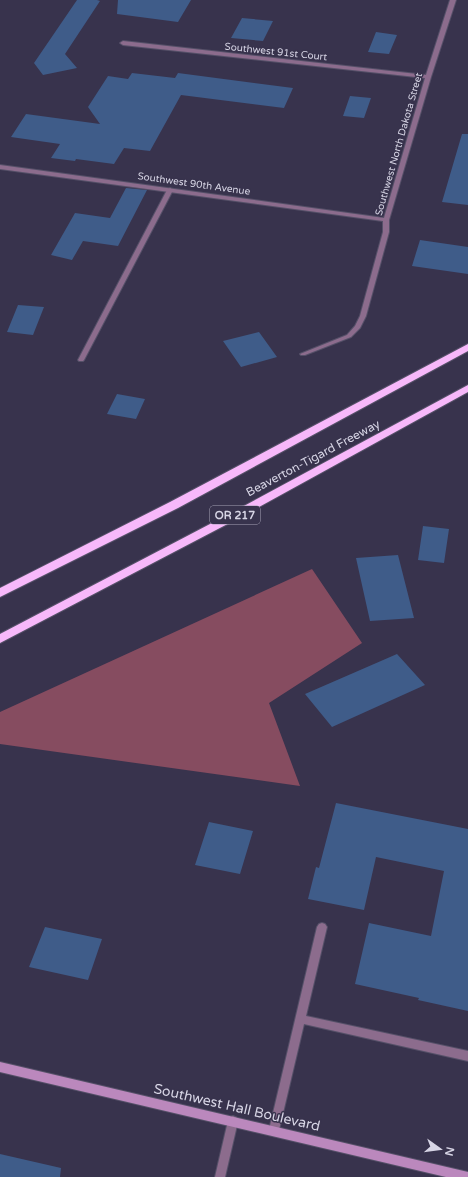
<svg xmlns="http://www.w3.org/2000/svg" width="468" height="1177" viewBox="0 0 468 1177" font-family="'Varela Round',sans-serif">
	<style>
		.forest { fill: #864c60 }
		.building { fill: #3f5c89 }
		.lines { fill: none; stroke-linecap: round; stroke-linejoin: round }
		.lane-casing { stroke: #555068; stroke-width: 2 }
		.street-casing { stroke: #555068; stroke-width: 2 }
		.secondary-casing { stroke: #555068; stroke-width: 2 }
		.highway-casing { stroke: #555068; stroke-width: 2 }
		.lane { fill: #8c6c8d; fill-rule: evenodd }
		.street { fill: #8c6c8d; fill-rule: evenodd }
		.secondary { fill: #bb88bd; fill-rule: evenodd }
		.highway { fill: #f7b8fa; fill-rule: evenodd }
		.labels { text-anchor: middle; stroke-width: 3; stroke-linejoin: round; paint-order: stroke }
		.far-street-label { font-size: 10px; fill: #d7d5e5; stroke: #38334d }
		.shield { fill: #38334d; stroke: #a7a4b7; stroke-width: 1 }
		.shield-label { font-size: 11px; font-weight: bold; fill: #d7d5e5 }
		.street-label { font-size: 12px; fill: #d7d5e5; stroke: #38334d }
		.near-street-label { font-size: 14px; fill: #d7d5e5; stroke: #38334d }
	</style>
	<rect width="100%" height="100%" fill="#38334d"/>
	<path class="forest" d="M312,569L362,643L269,703L300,786L0,744V712Z"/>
	<path class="building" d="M77,0H97L100,1L65,54L77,68L43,75L34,63Z
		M118,0H191L178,22L117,14Z
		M242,18L273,21L263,41L231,38Z
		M376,32L397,35L389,54L368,52Z
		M132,73L175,78L178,73L293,88L284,108L181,95L150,151L124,148L114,164L76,159L75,161L51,158L60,144L11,137L26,114L100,124L88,107L108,76L128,79Z
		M350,96L371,98L364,118L343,116Z
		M462,134H468V205L442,202Z
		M126,188L147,190L118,246L83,241L72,260L51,255L75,213L110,218Z
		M420,240L468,247V274L412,266Z
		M18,305L44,307L33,335L7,332Z
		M259,332L277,357L241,367L223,341Z
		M117,394L145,399L136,419L107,414Z
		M423,526L449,529L444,563L418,560Z
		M398,555L414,618L370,621L356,558Z
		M397,654L425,685L332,727L305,694Z
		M336,803L468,829V1011L418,1000L419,998L355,984L369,923L431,936L444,871L376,857L364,910L308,899L316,867L319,868Z
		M209,822L253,831L240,874L195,865Z
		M45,927L102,939L88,980L29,967Z
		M0,1154L61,1168L60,1177H0Z"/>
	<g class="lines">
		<defs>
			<path id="lane" d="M170,188L173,190L84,360L83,361H79L78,360L167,190Z
				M322,923L325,924L327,927L306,1016L468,1051V1061L304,1024L279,1130L278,1133L274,1135L270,1133L269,1130L317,927L319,924Z
				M233,1116L237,1118L238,1121L225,1177H215L228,1121L229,1118Z"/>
			<path id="street" d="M450,0H456L431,77L389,220V232L366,316L360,328L351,337L305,355H301L300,354L347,335L355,326L360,316L383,232V221L0,169V165L384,218L425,78L123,45L120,43L123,41L426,75Z"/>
			<path id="secondary" d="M0,1062L468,1172V1177H446L0,1072Z"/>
			<path id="highway" d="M468,344V351L178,508L0,597V588L170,502Z
				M468,385V392L239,518L0,643V634L231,513Z"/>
		</defs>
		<use href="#lane" class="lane-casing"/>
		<use href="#street" class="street-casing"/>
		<use href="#secondary" class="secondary-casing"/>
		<use href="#highway" class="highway-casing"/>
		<use href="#lane" class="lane"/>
		<use href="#street" class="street"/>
		<use href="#secondary" class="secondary"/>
		<use href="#highway" class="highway"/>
	</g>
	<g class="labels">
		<g class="far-street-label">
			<text transform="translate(276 51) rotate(6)" y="4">Southwest 91st Court</text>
			<text transform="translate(398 144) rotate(-74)" y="4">Southwest North Dakota Street</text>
			<text transform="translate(194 183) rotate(8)" y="4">Southwest 90th Avenue</text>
		</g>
		<rect class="shield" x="210" y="506" width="50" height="18" rx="3"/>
		<g class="shield-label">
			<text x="235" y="519">OR 217</text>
		</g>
		<g class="street-label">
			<text transform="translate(313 458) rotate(-28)" y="4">Beaverton-Tigard Freeway</text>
		</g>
		<g class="near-street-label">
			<text transform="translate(237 1107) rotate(13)" y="5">Southwest Hall Boulevard</text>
		</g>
	</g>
	<g transform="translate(440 1149) rotate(104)" stroke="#38334d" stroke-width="3" paint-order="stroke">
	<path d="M0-3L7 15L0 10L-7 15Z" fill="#d7d5e5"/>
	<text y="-6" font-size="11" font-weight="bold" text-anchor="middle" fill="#d7d5e5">N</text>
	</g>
</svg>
